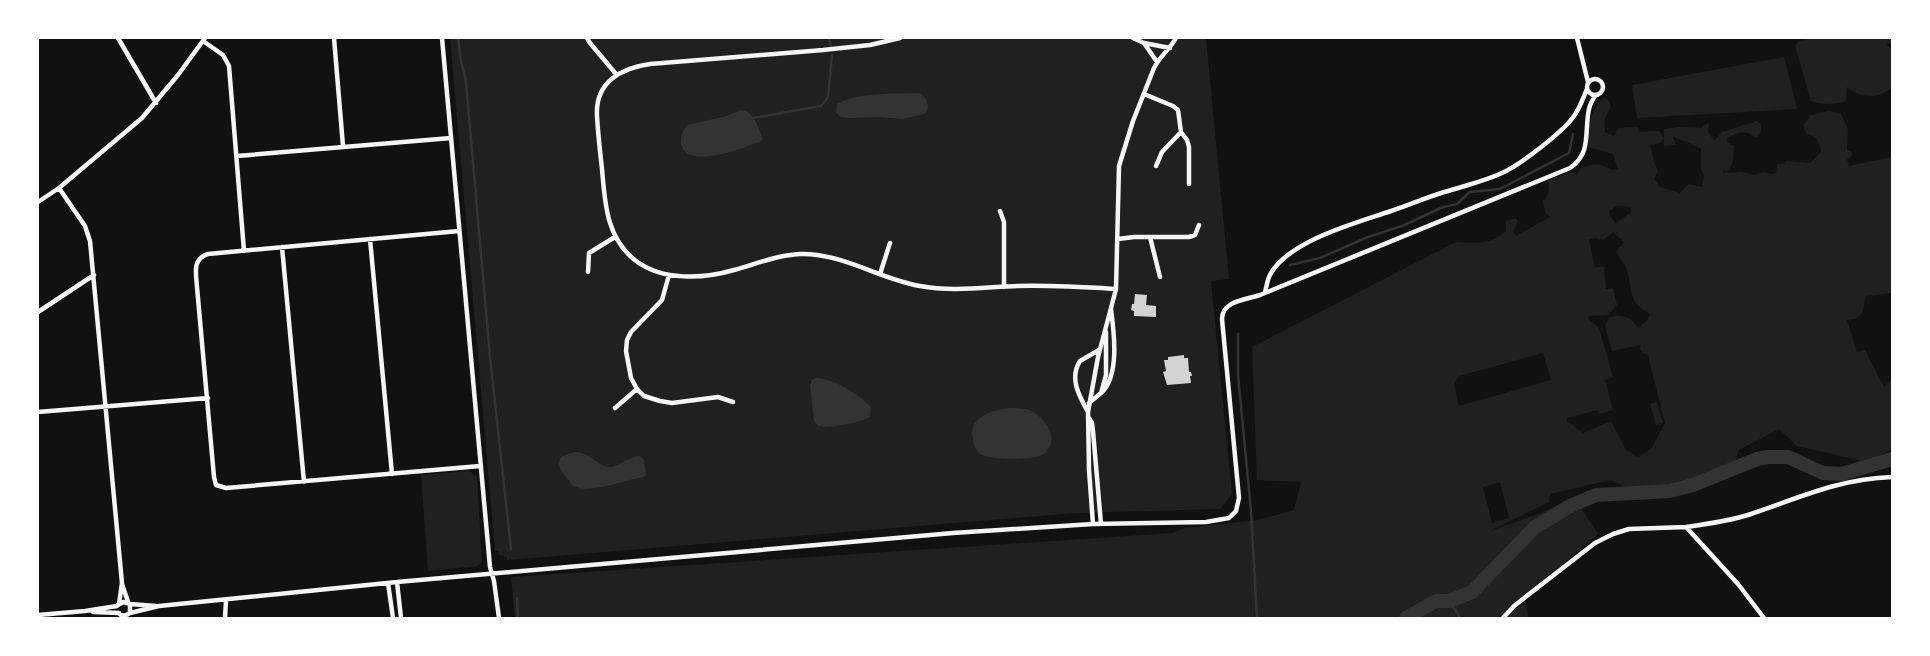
<svg xmlns="http://www.w3.org/2000/svg" width="1930" height="656" viewBox="0 0 1930 656" font-family="Figtree,sans-serif">
	<style>
		.green { fill: #202020; fill-rule: evenodd }
		.water { fill: #333 }
		.lines { fill: none; stroke-linecap: round; stroke-linejoin: round }
		.stream { stroke: #333; stroke-width: 2.5 }
		.river { stroke: #333; stroke-width: 14 }
		.building { fill: #d3d3d3 }
		.minor { stroke: #f5f5f5; stroke-width: 4.5 }
	</style>
	<rect width="100%" height="100%" fill="#111"/>
	<path class="green" d="M450,38H1206L1229,279L1211,281L1232,494L1220,509L1075,513L507,560V557L500,555L498,551H495Z
		M1816,38H1892V42L1886,44L1892,50V87C1880,100 1859,98 1847,87L1846,101C1833,105 1823,105 1811,101L1795,46L1799,41Z
		M1784,57L1797,109L1637,118L1632,85Z
		M1604,97C1616,106 1608,111 1605,119C1604,123 1605,129 1605,132L1614,136L1619,128L1638,127L1639,132L1659,131L1664,139L1659,143L1650,145L1654,162L1658,171L1654,179L1660,187L1680,193L1688,184L1702,187L1704,175L1701,169V149L1689,143L1673,137L1676,145L1664,146V129L1679,127L1702,128L1704,125L1709,123L1708,131L1714,141L1722,132L1757,121L1761,124V132L1756,138C1744,129 1741,132 1728,137L1727,142L1734,146C1733,155 1735,164 1727,171L1723,170V173C1728,173 1734,172 1739,172C1750,172 1751,178 1763,172L1771,174L1776,173L1777,164H1783L1786,161L1810,163L1821,152C1820,141 1817,137 1806,133L1803,126L1811,115L1829,111L1841,114L1848,129L1847,150L1852,152V156L1847,159L1849,166L1892,157V293L1866,296C1862,312 1865,318 1847,320L1857,352L1865,350L1884,387L1892,378V449L1867,462L1797,446L1779,429L1739,450L1734,464L1702,477L1675,484L1628,488L1610,480L1550,494L1549,502L1490,531L1538,514L1574,498L1598,534L1525,596L1528,618H515L511,577L1173,533L1185,528L1258,520L1294,510L1301,482L1257,480L1252,347L1456,242C1475,243 1491,245 1506,231V221L1516,218L1518,222L1513,231L1516,236L1550,217L1545,212L1543,201C1549,194 1550,190 1548,180L1573,172L1577,174L1581,168C1594,164 1600,163 1611,170L1618,169L1613,154L1588,147C1590,125 1588,113 1604,97ZM1617,206L1632,207L1630,213L1616,223L1610,216L1609,211ZM1613,232L1624,242L1616,252C1620,258 1625,264 1627,270C1634,293 1626,300 1650,314L1648,320L1638,328C1631,317 1621,313 1609,318L1605,325L1612,351L1641,345L1640,348L1643,353L1648,355L1665,423L1651,449L1638,457L1626,450L1611,421L1583,433L1567,421V418L1597,410L1599,414L1613,410L1605,380L1613,377L1599,328L1588,319L1589,316L1608,315L1617,305L1613,288L1606,289L1604,266L1595,268L1589,239L1596,238L1603,240ZM1543,353L1551,380L1459,406L1454,385L1459,376ZM1500,482L1509,518L1492,523L1483,487Z
		M1657,402L1663,423L1656,425L1650,404Z
		M469,471L477,476L482,562L478,566L428,571L421,475Z"/>
	<path class="water" d="M920,93C928,99 931,107 924,114L903,119L878,117L849,118L841,117L836,113L837,104C857,92 898,94 920,93Z
		M742,110C754,111 758,128 763,138L761,141C747,147 686,171 681,144C680,138 683,129 687,125L723,117Z
		M816,378C836,379 858,394 871,407L870,417C862,422 828,429 819,426C816,424 816,423 814,420L810,385L812,380Z
		M1010,408C1017,408 1023,408 1029,410C1043,416 1059,435 1048,449C1045,454 1041,456 1036,457C1023,459 993,460 982,455C976,452 974,446 973,439C967,417 993,410 1010,408Z
		M575,452C590,452 597,466 609,467C616,468 628,457 640,456L644,460L646,475L644,477C627,479 588,495 574,486C570,484 561,469 558,464L561,457Z"/>
	<g class="lines">
		<path class="stream" d="M458,38L461,60L466,82L490,357L511,549
			M829,38L831,47
			M753,118L821,106L828,97L832,55
			M1290,265L1320,258L1368,237L1402,226L1443,207L1457,204L1470,192L1500,189L1569,153L1573,134
			M1238,334V375L1251,511L1257,618
			M517,598L518,618
			M1450,601L1460,618"/>
		<path class="river" d="M1406,618L1436,601H1450L1472,592L1535,527L1570,506L1596,495L1670,491L1693,485L1757,459L1768,457H1788L1823,473L1842,474L1892,459"/>
	</g>
	<path class="building" d="M1135,294L1147,295L1146,305L1156,306V317L1134,316V311L1131,310L1132,304H1134Z
		M1184,355V358H1188L1189,372H1191L1192,376H1190L1191,383L1167,385L1163,372L1166,371L1164,360H1168V357Z"/>
	<g class="lines">
		<path class="minor" d="M118,38L156,103
			M334,38L343,146
			M442,38L490,567L494,581L499,618
			M587,38L590,43L616,74
			M900,38L870,45L823,50L650,64C621,68 595,82 597,116C598,134 600,151 602,169C605,203 606,238 636,261C663,281 703,279 734,270C756,264 777,255 800,254C843,253 879,279 920,286C952,292 986,287 1018,286C1051,285 1083,287 1116,289
			M1133,38L1144,43L1170,48
			M1577,38L1588,82
			M203,41L223,55L229,66L244,251
			M1144,43L1157,62
			M1587 87a8 8 0 1 1 16 0a8 8 0 1 1-16 0Z
			M1144,94L1173,106L1178,110L1181,132L1187,140L1189,147V184
			M237,156L451,138
			M1156,166L1162,152L1181,132
			M59,188L85,226L90,241L122,583L119,604
			M38,202L59,188L142,118L178,75L205,38
			M1000,211L1004,222V287
			M459,231L208,254C192,259 196,273 197,287L214,477L216,485L226,488L480,466
			M1150,237L1160,277
			M370,239L392,474
			M1118,239L1134,237H1189L1195,235L1199,225
			M282,247L304,482
			M588,272L589,253L615,237
			M880,274L890,243
			M669,275L662,300L631,332L627,340L626,351L631,378L637,389L644,396L660,401L672,403L718,397L733,402
			M1265,292C1267,286 1267,279 1271,273C1291,240 1356,223 1391,211C1410,205 1429,196 1448,191C1467,185 1485,181 1502,173C1521,164 1562,133 1574,116C1580,108 1583,98 1587,89
			M38,312L94,275
			M1101,393C1120,376 1114,332 1111,309
			M1089,403L1101,393L1106,375V332
			M615,408L637,389
			M38,412L208,398
			M1088,412C1079,396 1069,378 1080,361L1099,350
			M1089,418L1092,423L1093,431L1101,524
			M1093,524L1089,470L1088,412L1098,357L1116,289L1119,166L1133,121L1154,68C1160,56 1170,49 1176,38
			M397,582L401,618
			M388,583L393,618
			M122,584L128,602
			M118,605L123,602L130,604L156,606
			M93,612L119,613
			M118,613C122,617 126,616 130,613V604
			M130,613L159,606L397,582L953,533L1093,524L1206,522L1229,518L1236,511L1239,498L1222,319C1222,301 1245,300 1260,295L1570,168C1592,153 1584,132 1589,109C1590,104 1593,99 1596,95
			M38,615L85,611L117,606
			M225,618L226,600
			M1503,618L1514,606L1595,543L1613,534L1629,529L1686,527
			M1764,618L1738,584L1686,527C1708,524 1730,521 1751,514C1801,497 1839,479 1892,477"/>
	</g>
	<rect width="1930" height="656" fill="none" stroke="#ffffff" stroke-width="78"/>
</svg>
